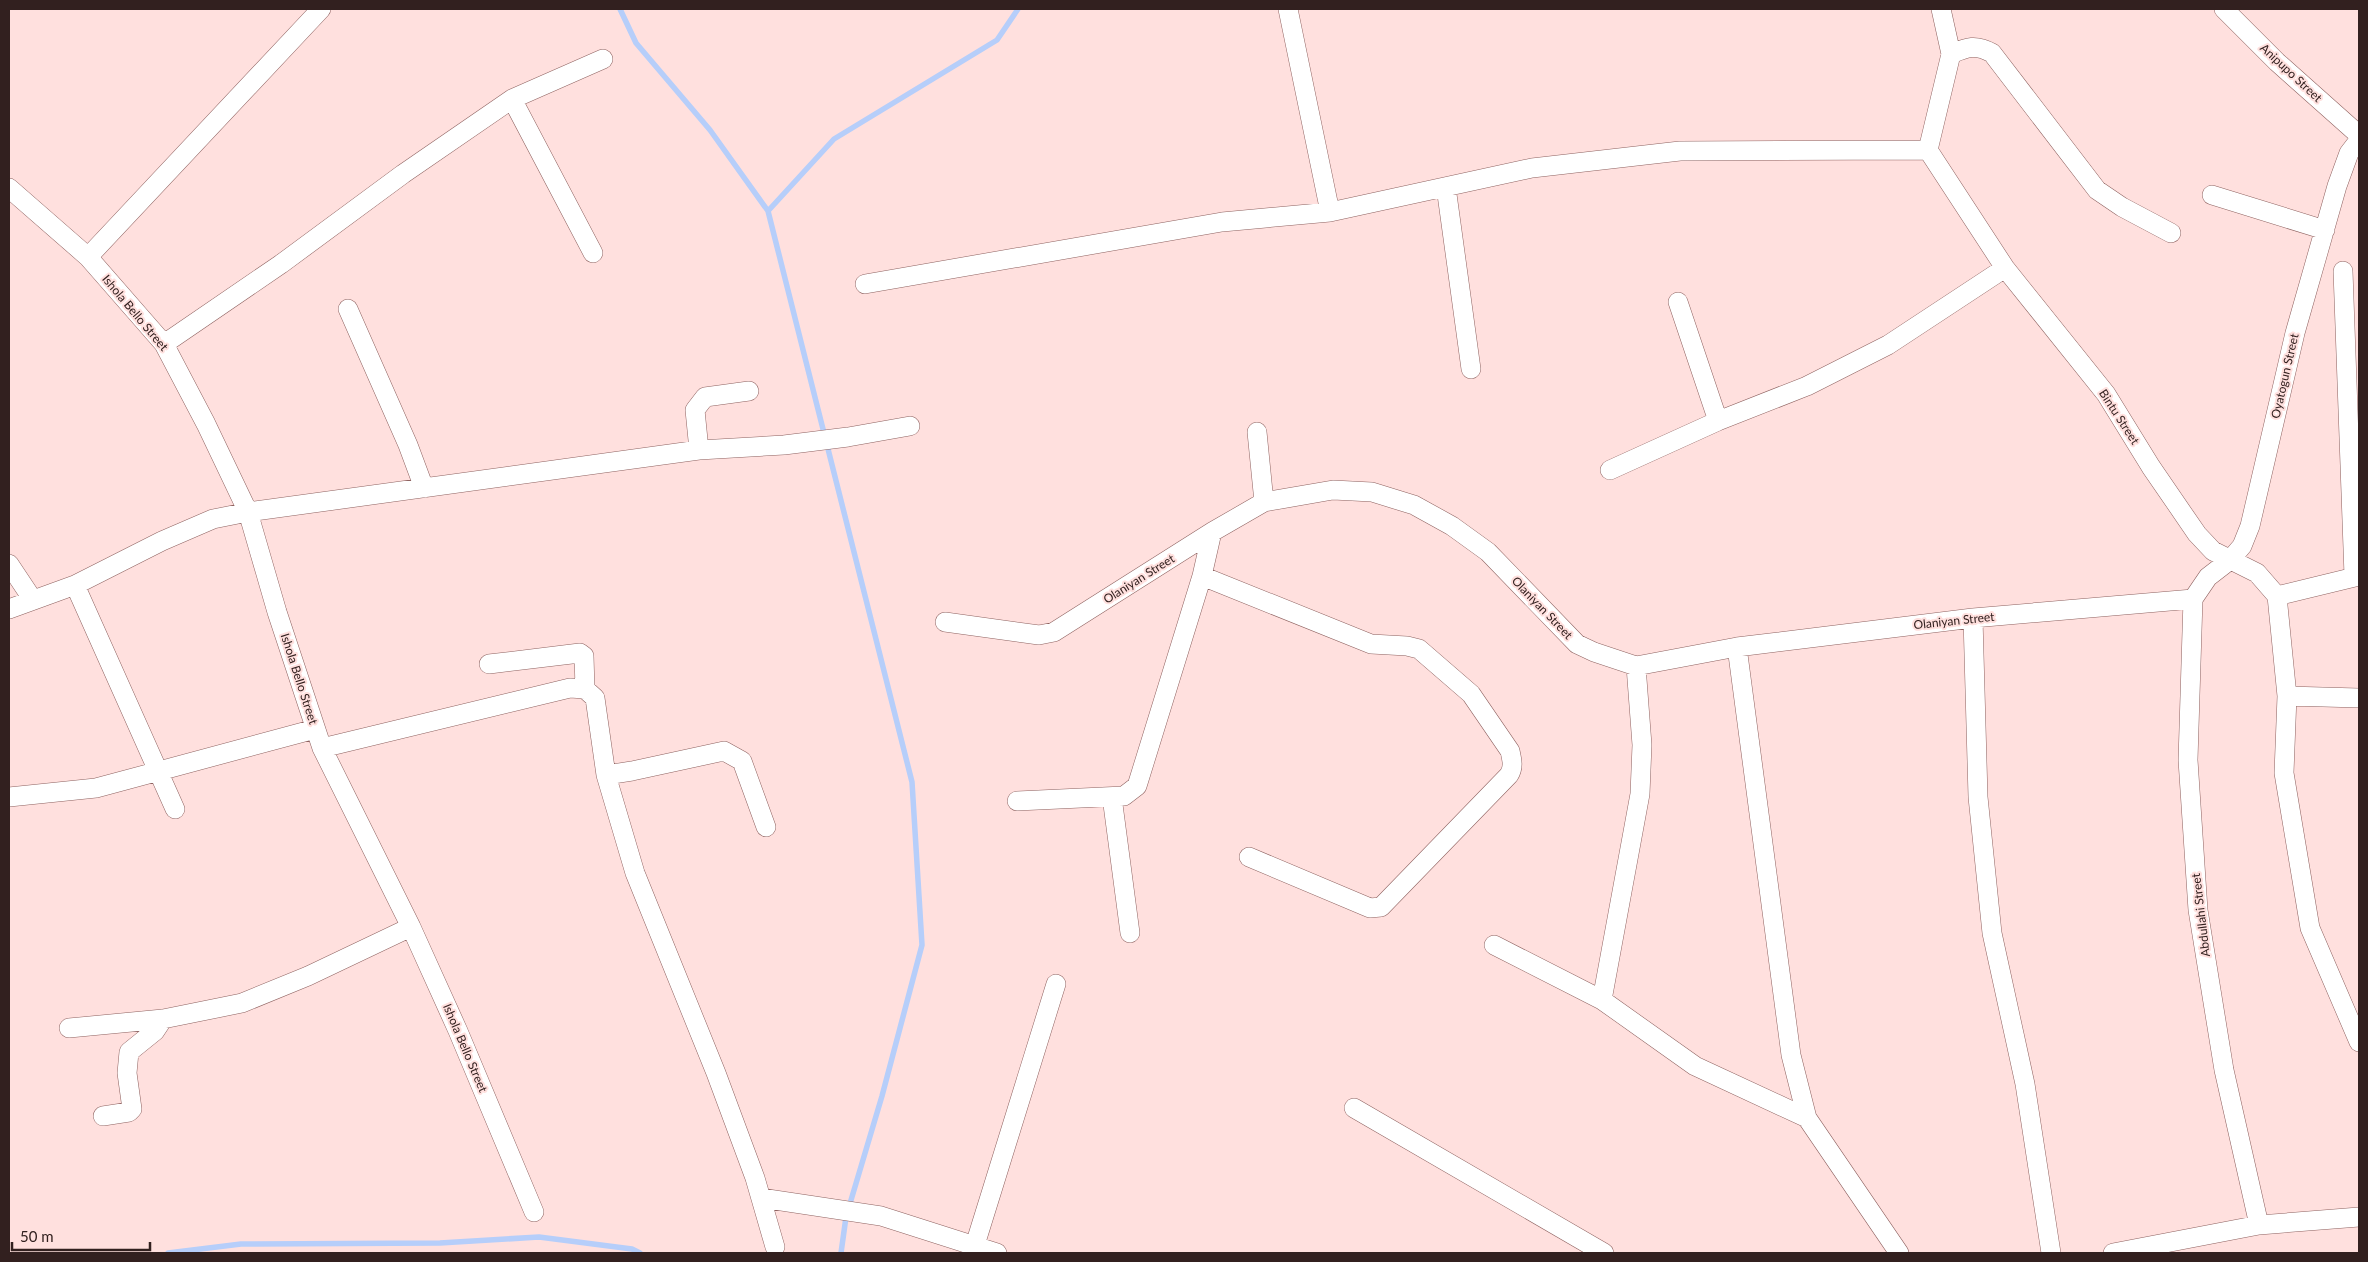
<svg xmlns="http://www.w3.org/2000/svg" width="2368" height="1262" viewBox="0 0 2368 1262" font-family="Lato,sans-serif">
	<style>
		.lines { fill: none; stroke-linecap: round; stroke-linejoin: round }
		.stream { stroke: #b6cefa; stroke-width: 5.5 }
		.minor-casing { stroke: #8e6260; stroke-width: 20 }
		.minor { stroke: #fff; stroke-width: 19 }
		.labels { text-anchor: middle; stroke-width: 4; stroke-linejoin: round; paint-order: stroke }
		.street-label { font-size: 12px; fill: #32201f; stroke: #ffe0de }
	</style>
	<rect width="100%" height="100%" fill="#ffe0de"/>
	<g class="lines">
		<path class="stream" d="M620,9L636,43L710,130L768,211L912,782L922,945L882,1096L846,1217L841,1253
			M768,211L834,139L997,40L1018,9
			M168,1253L241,1244L440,1243L539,1237L632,1249L640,1253"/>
		<defs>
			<path id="minor" d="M1288,9L1330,212
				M2224,9L2277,62L2359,135
				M1951,54C1967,47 1976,44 1992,53L2097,190L2122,207L2171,233
				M512,99L593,253
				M1928,150L2005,268L2106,394L2151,467L2197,534L2213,551L2257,573L2277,596L2359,576
				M1928,150L1951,54L1941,9
				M1446,187L1471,369
				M9,188L88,257L164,344L206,424L248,512L277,612L322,748L411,927L458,1031L534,1212
				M2212,195L2325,230
				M88,257L321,9
				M2343,271L2354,576
				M865,284L1222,222L1330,212L1532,168L1680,151L1928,150
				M1678,302L1718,421
				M348,309L408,445L424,488
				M164,344L281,264L403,174L512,99L603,59
				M1257,432L1264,502
				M699,450L695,410L705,397L749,391
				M1610,470L1718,421L1807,386L1888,345L2005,268
				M9,564L33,600
				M1202,576L1371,644L1407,646L1419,649L1471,694L1510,751C1512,760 1514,767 1509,775L1381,907L1370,908L1249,857
				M75,585L175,809
				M2277,596L2287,696L2284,773L2310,928L2359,1042
				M2193,599L2188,760L2198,910L2224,1070L2259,1225
				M2193,599L2208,577L2230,560L2242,546L2250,526L2295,333L2337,186L2349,153L2359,140
				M9,609L75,585L162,541L213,519L248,512L699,450L784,445L848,437L910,426
				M1973,618L1978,797L1992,933L2025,1084L2051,1253
				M945,622L1039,635L1054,632L1212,532L1264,502L1333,490L1372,492L1414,505L1452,526L1488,552L1577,644L1594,652L1636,666L1737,647L1973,618L2193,599
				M1737,647L1791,1055L1807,1118L1899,1253
				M489,664L580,653L584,656L585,689
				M2287,696L2359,698
				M322,748L570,688L585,689L595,698L606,775L635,873L716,1073L755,1178L775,1247
				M606,775L632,771L724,751L742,761L766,827
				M9,797L96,788L315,729
				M1112,797L1130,933
				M1017,801L1124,796L1137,786L1202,576L1212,532
				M1494,945L1602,1000L1695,1066L1807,1118
				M1602,1000L1640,794L1642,745L1636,666
				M69,1028L163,1019L242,1003L308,976L411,927
				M1354,1108L1604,1253
				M103,1116L129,1112L132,1109L127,1073L129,1052L155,1031L163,1019
				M761,1198L881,1216L997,1253
				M975,1245L1056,984
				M2113,1253L2259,1225L2359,1217"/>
		</defs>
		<use href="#minor" class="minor-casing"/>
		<use href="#minor" class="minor"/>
	</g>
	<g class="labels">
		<g class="street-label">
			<text transform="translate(2291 73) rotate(43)" y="4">Anipupo Street</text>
			<text transform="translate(135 313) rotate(50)" y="4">Ishola Bello Street</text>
			<text transform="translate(2285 376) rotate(-77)" y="4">Oyatogun Street</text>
			<text transform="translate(2119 417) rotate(57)" y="4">Bintu Street</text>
			<text transform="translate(1139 579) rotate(-32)" y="4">Olaniyan Street</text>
			<text transform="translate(1542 608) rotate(46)" y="4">Olaniyan Street</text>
			<text transform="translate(1954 621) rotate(-6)" y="4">Olaniyan Street</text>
			<text transform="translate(299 679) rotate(72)" y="4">Ishola Bello Street</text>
			<text transform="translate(2201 915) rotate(-97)" y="4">Abdullahi Street</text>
			<text transform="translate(465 1048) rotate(67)" y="4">Ishola Bello Street</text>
		</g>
	</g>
	<rect width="2368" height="1262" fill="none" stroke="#32201f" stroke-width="20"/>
	<path d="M12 1242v8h138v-8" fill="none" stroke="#32201f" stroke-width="2.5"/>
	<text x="20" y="1242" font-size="15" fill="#32201f" stroke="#ffe0de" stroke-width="4" paint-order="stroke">50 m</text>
</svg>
